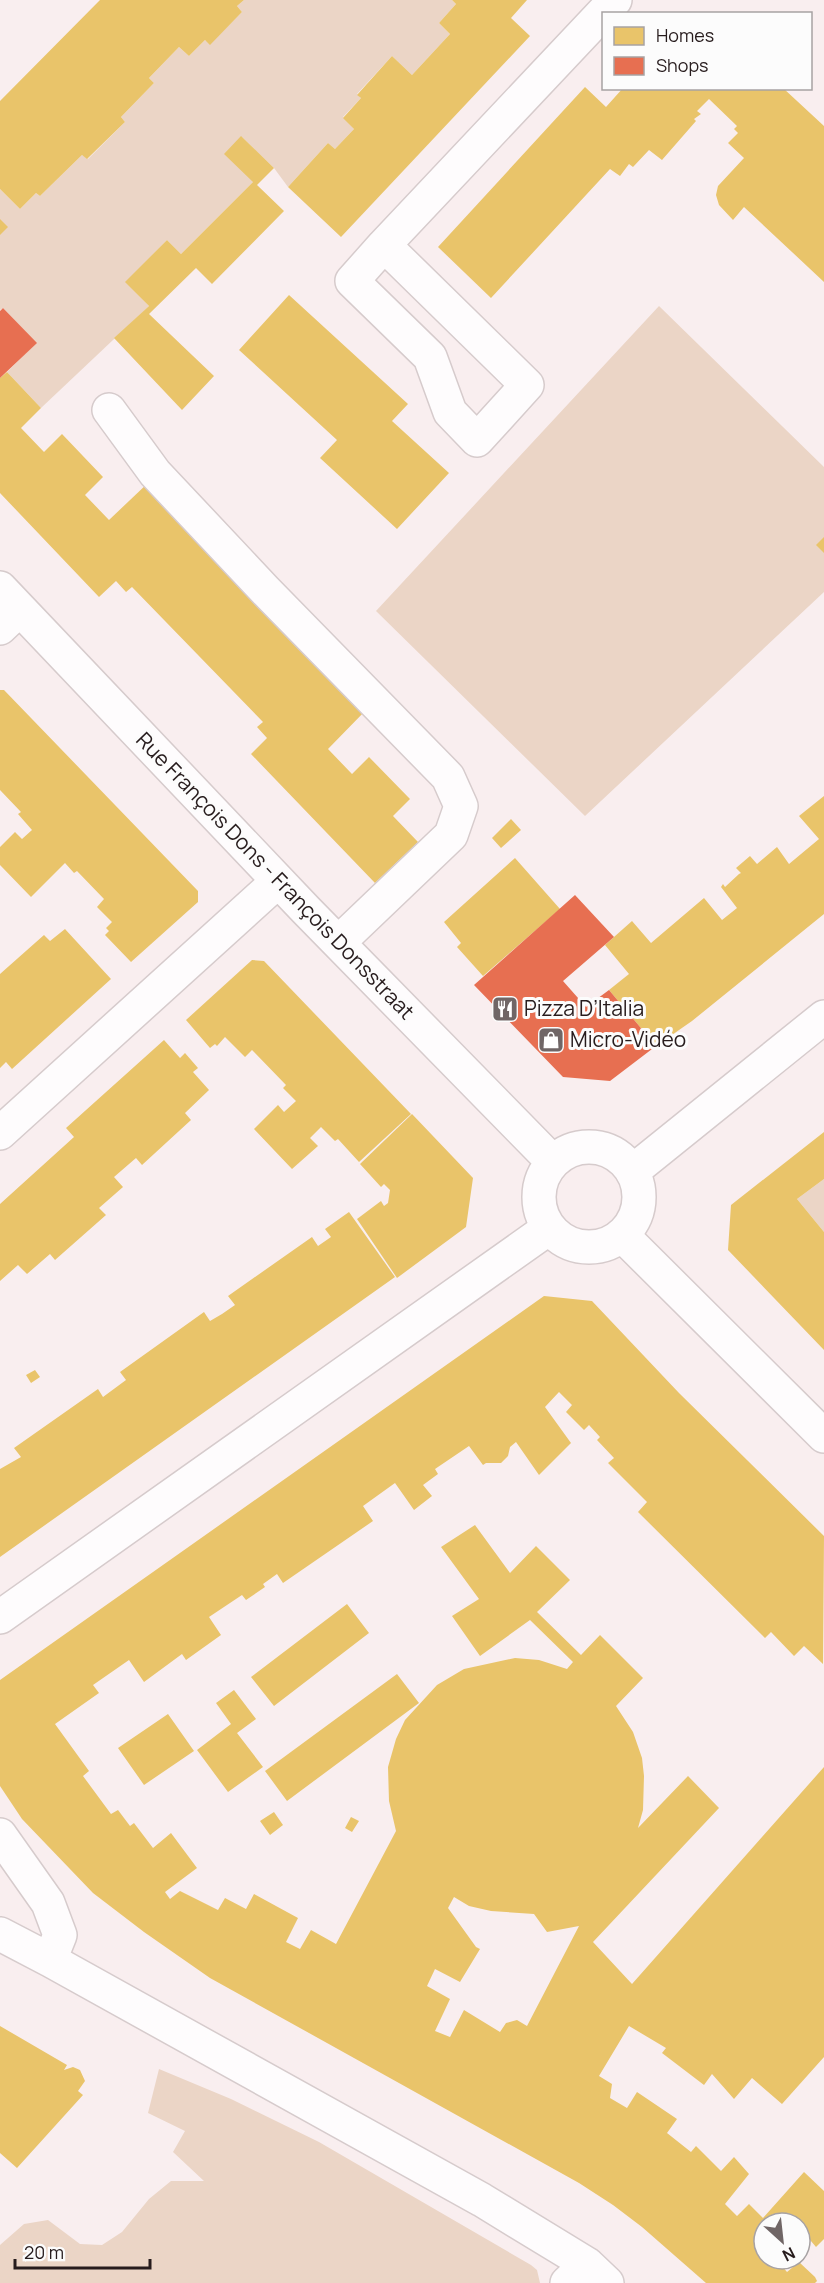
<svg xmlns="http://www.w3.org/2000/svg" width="824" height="2283" viewBox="0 0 824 2283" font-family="Manrope,sans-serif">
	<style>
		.green { fill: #ebd5c6 }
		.homes { fill: #e9c46a; fill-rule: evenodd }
		.shops { fill: #e76f51 }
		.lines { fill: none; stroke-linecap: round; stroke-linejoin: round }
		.minor-casing { stroke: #d6cbcc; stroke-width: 36 }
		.minor { stroke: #fefcfd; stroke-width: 33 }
		.labels { text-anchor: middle; stroke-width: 6; stroke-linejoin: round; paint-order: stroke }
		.street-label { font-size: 21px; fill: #271c1d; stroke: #fcfcfc }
		.poi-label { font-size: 21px; fill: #271c1d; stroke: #fcfcfc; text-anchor: start }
	</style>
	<rect width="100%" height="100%" fill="#f9eeef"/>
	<path class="green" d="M244,0H452L456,4L439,23L450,34L412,75L392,56L357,94L361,98L343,117L354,129L335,149L328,143L288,187L274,168L242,137L253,182L181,254L167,240L126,282L149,306L41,408L7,372L36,343L3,308L0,310V189L20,209L36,193L40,196L82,155L88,159L125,122L121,117L154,83L149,78L179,47L189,56L205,40L210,44L242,12L237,6Z
		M659,306L824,467V592L585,816L376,611Z
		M824,1179V1232L797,1199Z
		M159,2069L231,2099L319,2142L531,2265L537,2270L540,2283H0V2245L24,2224L48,2220L80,2244L102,2245L122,2232L149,2199L171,2181H204L173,2152L185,2131L148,2113Z"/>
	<path class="homes" d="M100,0H244L237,6L242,12L210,45L205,40L189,56L179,47L149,78L154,83L121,117L125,122L87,159L82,155L40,196L36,193L20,209L0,189V101Z
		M452,0H527L511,18L530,36L341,237L288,187L328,143L335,149L354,129L343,118L361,98L357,95L392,56L412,75L450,34L439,23L456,4Z
		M585,87L606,107L623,88H783L824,126V282L744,207L733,220L719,205L716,195L718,186L744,158L728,143L738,133L734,129L737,126L709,99L697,111L701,114L694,119L696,121L662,160L649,150L633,167L629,164L620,176L610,169L491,298L438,247Z
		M241,136L274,168L257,185L284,211L212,284L196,268L149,314L214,376L182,410L114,338L149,306L125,282L167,240L181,254L253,182L224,154Z
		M0,219L8,227L0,235Z
		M289,295L408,404L392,421L449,473L397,529L320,458L337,440L239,350Z
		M7,372L41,408L21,428L44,452L62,434L103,477L85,495L109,520L149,482L367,709L328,749L352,774L369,757L410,799L393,816L418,842L375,883L251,754L267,738L257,727L263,722L132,587L126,592L116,581L99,597L0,493V378Z
		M824,537V553L816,545Z
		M0,690H4L198,891V902L131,962L105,935L109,931L106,928L112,922L97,907L104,899L77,871L74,873L65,863L31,897L0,865V847L15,832L22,839L32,830L18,814L21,812L0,790Z
		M824,796V914L692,1021L656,1046L609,990L629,974L605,945L632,921L651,943L704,898L722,920L737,908L721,887L723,884L725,887L739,874L741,873L736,868L750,856L757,864L777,847L789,864L819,839L799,816Z
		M511,819L521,830L501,848L492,838Z
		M515,858L560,909L483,976L457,947L461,943L444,922Z
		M65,929L111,979L12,1069L6,1062L0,1068V974L44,935L50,941Z
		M252,960L264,961L411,1114L359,1162L338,1139L335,1141L321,1127L310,1138L318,1146L292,1169L254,1129L278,1105L284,1112L296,1101L283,1088L286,1085L252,1050L245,1057L225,1037L217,1046L215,1044L210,1048L186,1020Z
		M164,1040L180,1058L185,1053L198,1068L193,1072L209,1090L185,1113L191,1120L142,1165L136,1158L114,1177L123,1187L99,1208L106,1215L55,1260L50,1254L27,1274L18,1265L0,1281V1204L74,1137L66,1128Z
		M412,1114L473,1178L466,1227L397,1278L357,1219L381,1201L384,1206L388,1203L390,1190L384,1184L381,1187L360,1164Z
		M824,1132V1179L797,1199L824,1232V1350L728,1250L731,1205Z
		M349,1212L395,1277L0,1557V1469L21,1457L14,1448L98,1389L103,1397L126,1380L120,1372L204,1312L210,1321L222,1314L235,1305L228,1296L312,1237L318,1246L331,1237L325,1229Z
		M544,1296L592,1301L679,1393L824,1536L823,1664L804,1646L794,1656L771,1632L765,1638L638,1512L647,1502L608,1463L614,1458L597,1440L600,1437L589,1425L584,1430L566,1412L572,1405L559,1392L545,1407L571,1443L539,1475L516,1442L510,1447L508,1456L501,1463H486L483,1465L469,1446L435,1469L438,1474L423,1485L432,1496L414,1510L395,1483L363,1506L373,1521L283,1583L277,1574L263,1584L265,1587L246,1600L242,1595L209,1617L221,1635L186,1660L182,1654L144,1682L129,1660L93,1685L99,1693L55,1724L89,1771L83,1776L111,1814L118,1810L130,1826L134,1823L153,1848L171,1833L197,1868L165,1892L170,1899L180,1891L218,1910L225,1898L246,1909L254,1894L298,1918L286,1942L300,1949L311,1930L336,1944L396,1831L389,1801L388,1767L396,1739L405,1720L437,1685L464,1669L515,1658L539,1660L567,1669L573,1662L530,1620L480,1656L452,1616L479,1599L441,1547L475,1525L510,1573L536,1546L570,1580L537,1612L581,1655L600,1635L643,1678L616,1706L633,1732L642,1758L644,1776L643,1810L638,1828L688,1776L719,1808L593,1942L632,1984L824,1767V2057L782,2104L752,2078L734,2099L712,2074L704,2085L662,2053L666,2048L629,2026L599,2076L612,2084L610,2098L627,2108L637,2092L677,2119L667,2133L691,2152L696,2146L721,2171L734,2157L749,2174L725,2204L737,2216L749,2204L763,2218L804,2172L824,2191V2239L816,2247L800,2228V2223H764V2259H776L787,2272L799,2262L815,2277L817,2281L815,2283H706L642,2227L613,2205L579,2183L210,1978L144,1932L93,1893L22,1819L0,1786V1680ZM454,1897L469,1906L491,1911L534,1914L547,1932L579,1926L527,2026L517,2020L506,2023L500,2032L464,2010L450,2037L435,2031L450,1999L427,1986L435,1969L460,1982L480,1949L476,1947L448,1908Z
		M35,1370L40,1377L31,1383L26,1375Z
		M347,1604L369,1633L274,1706L251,1677Z
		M397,1674L419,1703L287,1801L265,1771Z
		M234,1690L256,1719L237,1733L263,1767L228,1792L197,1750L231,1724L216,1703Z
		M168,1714L194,1751L144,1785L118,1748Z
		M274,1812L283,1825L270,1835L260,1821Z
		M351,1817L359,1821L352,1832L345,1828Z
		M0,2026L67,2065L64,2070L73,2067L80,2070L85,2081L78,2091L83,2095L17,2168L0,2153Z"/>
	<path class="shops" d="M3,308L37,343L0,378V311Z
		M575,895L614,937L563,981L586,1007L609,990L656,1046L610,1081L563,1077L474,985Z"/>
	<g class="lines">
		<defs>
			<path id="minor" d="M384,245L527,385L477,440L450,412L430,357L352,281L384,245L615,0
				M109,410L155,473L265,590L448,777L461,806L451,835L339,942
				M0,588L306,910L553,1162
				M0,628L20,609
				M0,1133L278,881
				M539 1197a50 50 0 1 1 100 0a50 50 0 1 1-100 0Z
				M633,1171L824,1017
				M622,1235L824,1436
				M0,1617L549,1228
				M0,1835L48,1903L60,1935L50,1960
				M0,1934L50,1960L482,2200L587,2264L607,2283
				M567,2283L587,2264"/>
		</defs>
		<use href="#minor" class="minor-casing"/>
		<use href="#minor" class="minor"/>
	</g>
	<defs>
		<symbol id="restaurant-square" viewBox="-11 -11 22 22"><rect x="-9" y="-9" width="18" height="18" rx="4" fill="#706666" stroke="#fcfcfc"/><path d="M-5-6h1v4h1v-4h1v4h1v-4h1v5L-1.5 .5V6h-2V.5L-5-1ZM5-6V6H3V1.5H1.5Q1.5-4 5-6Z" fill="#fff"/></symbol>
		<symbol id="shop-square" viewBox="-11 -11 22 22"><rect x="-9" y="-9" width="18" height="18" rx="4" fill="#706666" stroke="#fcfcfc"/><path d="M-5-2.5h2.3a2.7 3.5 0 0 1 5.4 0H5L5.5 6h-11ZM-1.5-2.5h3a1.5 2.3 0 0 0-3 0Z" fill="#fff"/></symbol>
	</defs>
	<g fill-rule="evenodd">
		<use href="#restaurant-square" x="490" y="994" width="30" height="30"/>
		<use href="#shop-square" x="536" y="1025" width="30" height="30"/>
	</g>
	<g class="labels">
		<g class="street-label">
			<text transform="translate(275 876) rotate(46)" y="7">Rue François Dons - François Donsstraat</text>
		</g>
		<g class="poi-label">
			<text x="524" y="1016">Pizza D’Italia</text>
			<text x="570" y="1047">Micro-Vidéo</text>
		</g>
	</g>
	<rect x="602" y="12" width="210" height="78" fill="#fcfcfc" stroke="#a7a2a3" stroke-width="1.5"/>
	<rect x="614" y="27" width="30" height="18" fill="#e9c46a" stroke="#a7a2a3" stroke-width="1.5"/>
	<text x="656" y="42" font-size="18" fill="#271c1d">Homes</text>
	<rect x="614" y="57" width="30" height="18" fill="#e76f51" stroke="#a7a2a3" stroke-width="1.5"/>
	<text x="656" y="72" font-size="18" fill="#271c1d">Shops</text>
	<g transform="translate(782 2241) rotate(153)"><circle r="28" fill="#fcfcfc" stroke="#a7a2a3" stroke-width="1.5"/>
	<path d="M0-4.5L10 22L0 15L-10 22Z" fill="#706666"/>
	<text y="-9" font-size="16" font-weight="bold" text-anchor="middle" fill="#271c1d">N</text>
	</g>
	<path d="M15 2259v9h135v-9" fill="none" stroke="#271c1d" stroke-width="3"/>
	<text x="24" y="2259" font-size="18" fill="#271c1d" stroke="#fcfcfc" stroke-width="4.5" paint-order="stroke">20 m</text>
</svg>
